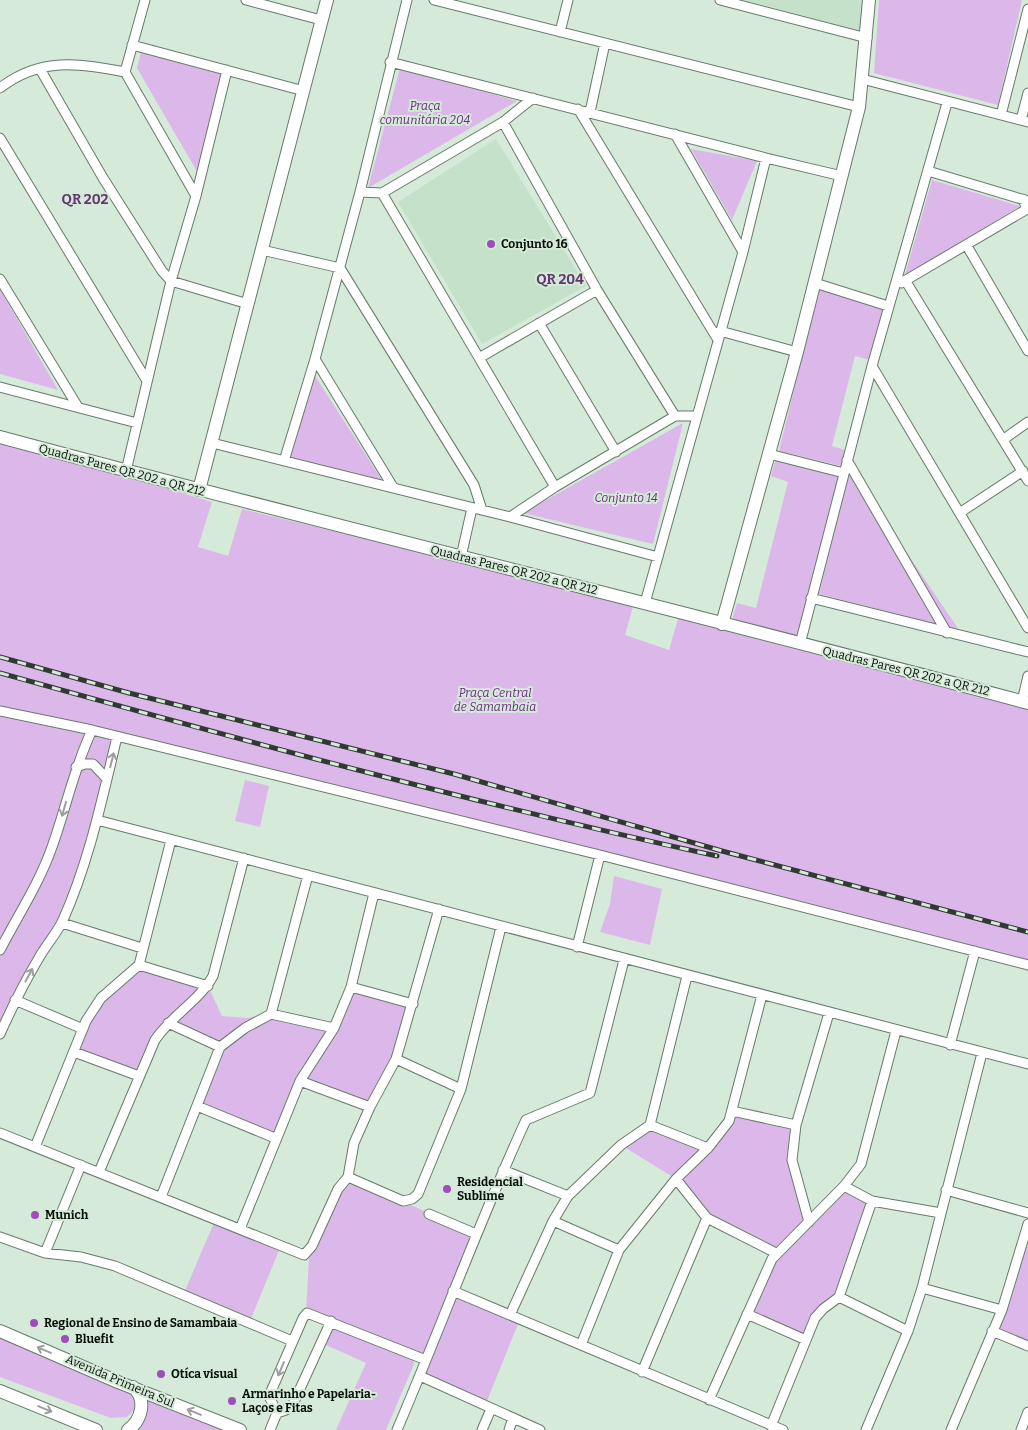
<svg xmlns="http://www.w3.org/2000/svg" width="1028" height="1430" viewBox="0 0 1028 1430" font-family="Bitter,serif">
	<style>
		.built { fill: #c5e1ca }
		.green { fill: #dcb8ea }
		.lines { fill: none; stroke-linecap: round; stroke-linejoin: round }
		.street-casing { stroke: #687a6b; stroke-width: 11 }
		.secondary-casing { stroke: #687a6b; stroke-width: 14 }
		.street { stroke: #fff; stroke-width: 9 }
		.secondary { stroke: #fff; stroke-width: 12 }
		.rail-casing { stroke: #313a32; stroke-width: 5 }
		.rail { stroke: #d5ead8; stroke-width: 3; stroke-dasharray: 9; stroke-linecap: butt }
		.oneway { stroke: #9c9f9d }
		.poi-dot { fill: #a04dbc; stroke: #d5ead8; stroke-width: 2 }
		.labels { text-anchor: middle; stroke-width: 4; stroke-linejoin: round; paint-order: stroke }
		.park-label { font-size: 12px; font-style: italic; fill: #6c2c81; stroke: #d5ead8 }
		.poi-label { font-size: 12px; font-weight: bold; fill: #080f09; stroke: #d5ead8; text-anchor: start }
		.street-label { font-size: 12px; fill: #080f09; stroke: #d5ead8 }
		.neighbourhood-label { font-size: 14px; font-weight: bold; fill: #61386f; stroke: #d5ead8 }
	</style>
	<rect width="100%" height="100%" fill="#d5ead8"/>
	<path class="built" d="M744,0H874L871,33Z
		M496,139L586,286L482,344L398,202Z"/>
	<path class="green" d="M879,0H1022L998,105L874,73Z
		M142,48L225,73L199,175L137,68Z
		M400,68L517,101L368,188Z
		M691,149L757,161L732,220Z
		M932,180L1020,206L904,278Z
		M819,287L893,309L878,362L855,356L832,446L854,453L850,468L779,451Z
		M0,289L58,390L0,374Z
		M315,376L382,480L287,459Z
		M683,423L653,544L523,513Z
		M0,439L212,502L198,547L228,556L242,509L634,603L625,635L669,650L679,615L1028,706V965L117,737L74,893L0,1035Z
		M778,452L850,469L959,630L819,594L849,472L804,639L732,620L737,603L756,608L788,482L771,476Z
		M245,780L269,786L260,827L235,821Z
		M614,876L662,889L650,945L600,932L610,904Z
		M139,965L208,986L222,1016L246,1018L271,1014L334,1027L351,987L413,1004L396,1059L370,1107L300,1081L275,1138L197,1106L220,1047L168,1022L139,1076L74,1052L101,998Z
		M732,1111L796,1125L792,1160L809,1221L844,1186L872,1201L839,1297L823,1309L806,1340L747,1314L776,1253L707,1218L676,1179L621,1145L650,1125L708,1148Z
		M348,1177L476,1234L454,1291L520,1319L485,1406L420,1376L426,1361L306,1312L309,1258Z
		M216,1218L280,1248L250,1321L184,1293Z
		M1022,1246L1028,1247V1346L992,1331Z
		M332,1323L413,1360L414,1364L386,1430H336L366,1363L324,1344Z
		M0,1333L132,1394L135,1409L127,1417L111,1418L0,1377Z
		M144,1396L230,1430H136Z"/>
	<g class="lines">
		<defs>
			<path id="street" d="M246,0L321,20
				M434,0L859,107
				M720,0L867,38
				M560,32L568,0
				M132,45L304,91
				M390,62L766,158L842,176
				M40,69L103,178L162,271L171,281L248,304
				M125,72L196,196
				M862,79L1028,122
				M0,88C40,57 79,63 125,72L145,0
				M578,109L718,340
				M590,112L605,43
				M1001,115L1028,9
				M1021,120L1028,93
				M503,122L597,290L675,416
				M675,134L743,252
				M0,138L147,381
				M928,171L1028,201
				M360,192L382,193L555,487
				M382,193L503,122L533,98
				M967,246L1028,351
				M262,250L340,268L474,485L482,510
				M0,279L78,407
				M905,280L1028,481
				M815,283L888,306
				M901,283L1027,209L1023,199
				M539,323L616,452
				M720,331L797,352
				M479,358L597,290
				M872,366L1028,628
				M0,387L137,423
				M1004,439L1028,422
				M212,443L510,517L658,557
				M769,454L844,473
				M847,460L947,633
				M284,461L315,359
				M126,471L171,281L196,196L227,70
				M393,487L315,359L360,192L407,0
				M961,512L1023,471
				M510,517L555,487L675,416H697
				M461,557L472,508
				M811,598L1028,652
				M645,603L743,252L766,158
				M800,644L872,366L947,103
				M1022,701L1028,676
				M0,711L92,730L600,855L1028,965
				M76,767L85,764H93L107,779
				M97,820L1028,1064
				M62,923L142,948
				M577,947L600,855
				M0,950C18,915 39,884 52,847C66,808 74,768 92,730
				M139,965L208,986
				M351,987L413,1004
				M15,1000L83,1029
				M271,1014L334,1028
				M168,1023L220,1047
				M0,1034C12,1007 25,981 40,956C47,944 57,933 63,920C89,862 102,799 117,737
				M950,1045L975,951
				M74,1052L139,1076
				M396,1059L461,1089
				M300,1081L370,1107
				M197,1106L275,1138
				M732,1111L796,1125
				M650,1125L708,1148
				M0,1133L304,1255L312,1246L338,1189L348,1177L354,1143L370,1107L396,1059L439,909
				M35,1147L86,1021L101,998L139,965L171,840
				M503,1170L568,1196
				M99,1172L155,1040C171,1016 199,1001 213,976L244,858
				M348,1177L403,1201L412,1199L418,1194L461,1089L501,927
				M844,1186L872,1201L941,1213
				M946,1190L1028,1213
				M161,1197L220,1047L245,1028L271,1014L308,875
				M872,1201L839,1297L908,1331
				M429,1214L476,1234
				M707,1218L776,1253
				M553,1221L619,1250
				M809,1222L792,1160L796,1125L829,1013
				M240,1229L300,1081L334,1028L351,987L374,893
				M0,1237L45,1253L81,1257L115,1266L292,1341
				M45,1253L81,1165
				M922,1288L1002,1310
				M453,1291L783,1430
				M747,1314L806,1340
				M510,1315L553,1221L568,1196L621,1145L650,1125L687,976
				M992,1331L1028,1346
				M581,1345L619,1250L676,1179L708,1148L729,1121L762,995
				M642,1372L707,1218L676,1179
				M420,1376L540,1430
				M709,1400L772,1259L844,1186L861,1164L896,1031
				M277,1413L269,1396L303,1318L307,1313L426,1360
				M277,1413L286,1410L293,1404L331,1321
				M771,1426L815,1318L823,1309L839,1297
				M270,1430L277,1413
				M397,1430C441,1327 479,1222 526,1120L590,1093L624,960
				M482,1430L491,1409
				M509,1430L513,1418
				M866,1430L908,1331L922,1288L982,1053
				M951,1430L1002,1310L1028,1224
				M1021,1430L1028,1412"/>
			<path id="secondary" d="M0,437C342,529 686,611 1028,703
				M199,490L327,0
				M722,624L797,352L859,107L869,0
				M0,1331L118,1382L240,1430
				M0,1391L96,1430
				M128,1430C142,1420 147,1399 133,1387"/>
		</defs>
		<use href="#street" class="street-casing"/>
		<use href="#secondary" class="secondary-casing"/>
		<use href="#street" class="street"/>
		<use href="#secondary" class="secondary"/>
		<defs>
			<path id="rail" d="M0,657L129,693L454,774L722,851L1028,932
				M0,673C237,739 476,804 717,856"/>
		</defs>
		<use href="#rail" class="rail-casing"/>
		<use href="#rail" class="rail"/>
	</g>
	<defs><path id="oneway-shaft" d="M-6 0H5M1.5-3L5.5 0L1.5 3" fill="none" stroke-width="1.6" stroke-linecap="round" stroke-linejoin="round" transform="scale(1.25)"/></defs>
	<g class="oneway">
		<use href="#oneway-shaft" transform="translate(112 760) rotate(-76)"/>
		<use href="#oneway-shaft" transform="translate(64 809) rotate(106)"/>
		<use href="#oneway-shaft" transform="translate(29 975) rotate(-61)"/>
		<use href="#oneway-shaft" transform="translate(44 1350) rotate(-157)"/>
		<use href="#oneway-shaft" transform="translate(281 1369) rotate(113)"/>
		<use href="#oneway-shaft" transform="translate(45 1409) rotate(22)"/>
		<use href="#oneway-shaft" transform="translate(194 1412) rotate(-158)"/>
	</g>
	<g class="poi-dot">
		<circle cx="491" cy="244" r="5"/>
		<circle cx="447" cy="1189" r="5"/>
		<circle cx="35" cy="1215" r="5"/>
		<circle cx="34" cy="1323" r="5"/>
		<circle cx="65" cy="1339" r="5"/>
		<circle cx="161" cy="1374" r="5"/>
		<circle cx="232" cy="1401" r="5"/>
	</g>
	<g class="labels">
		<g class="park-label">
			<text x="425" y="110">Praça<tspan x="425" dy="14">comunitária 204</tspan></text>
			<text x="626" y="502">Conjunto 14</text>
			<text x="495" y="697">Praça Central<tspan x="495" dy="14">de Samambaia</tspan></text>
		</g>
		<g class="poi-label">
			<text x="501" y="248">Conjunto 16</text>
			<text x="457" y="1186">Residencial<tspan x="457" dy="14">Sublime</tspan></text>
			<text x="45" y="1219">Munich</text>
			<text x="44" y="1327">Regional de Ensino de Samambaia</text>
			<text x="75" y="1343">Bluefit</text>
			<text x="171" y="1378">Otíca visual</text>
			<text x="242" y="1398">Armarinho e Papelaria-<tspan x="242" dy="14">Laços e Fitas</tspan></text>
		</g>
		<g class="street-label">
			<text transform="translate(122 470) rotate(15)" y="4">Quadras Pares QR 202 a QR 212</text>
			<text transform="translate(514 570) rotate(14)" y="4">Quadras Pares QR 202 a QR 212</text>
			<text transform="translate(906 671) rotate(14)" y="4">Quadras Pares QR 202 a QR 212</text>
			<text transform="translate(120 1381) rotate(23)" y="4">Avenida Primeira Sul</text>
		</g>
		<g class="neighbourhood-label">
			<text x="85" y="204">QR 202</text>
			<text x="560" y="284">QR 204</text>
		</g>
	</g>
</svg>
